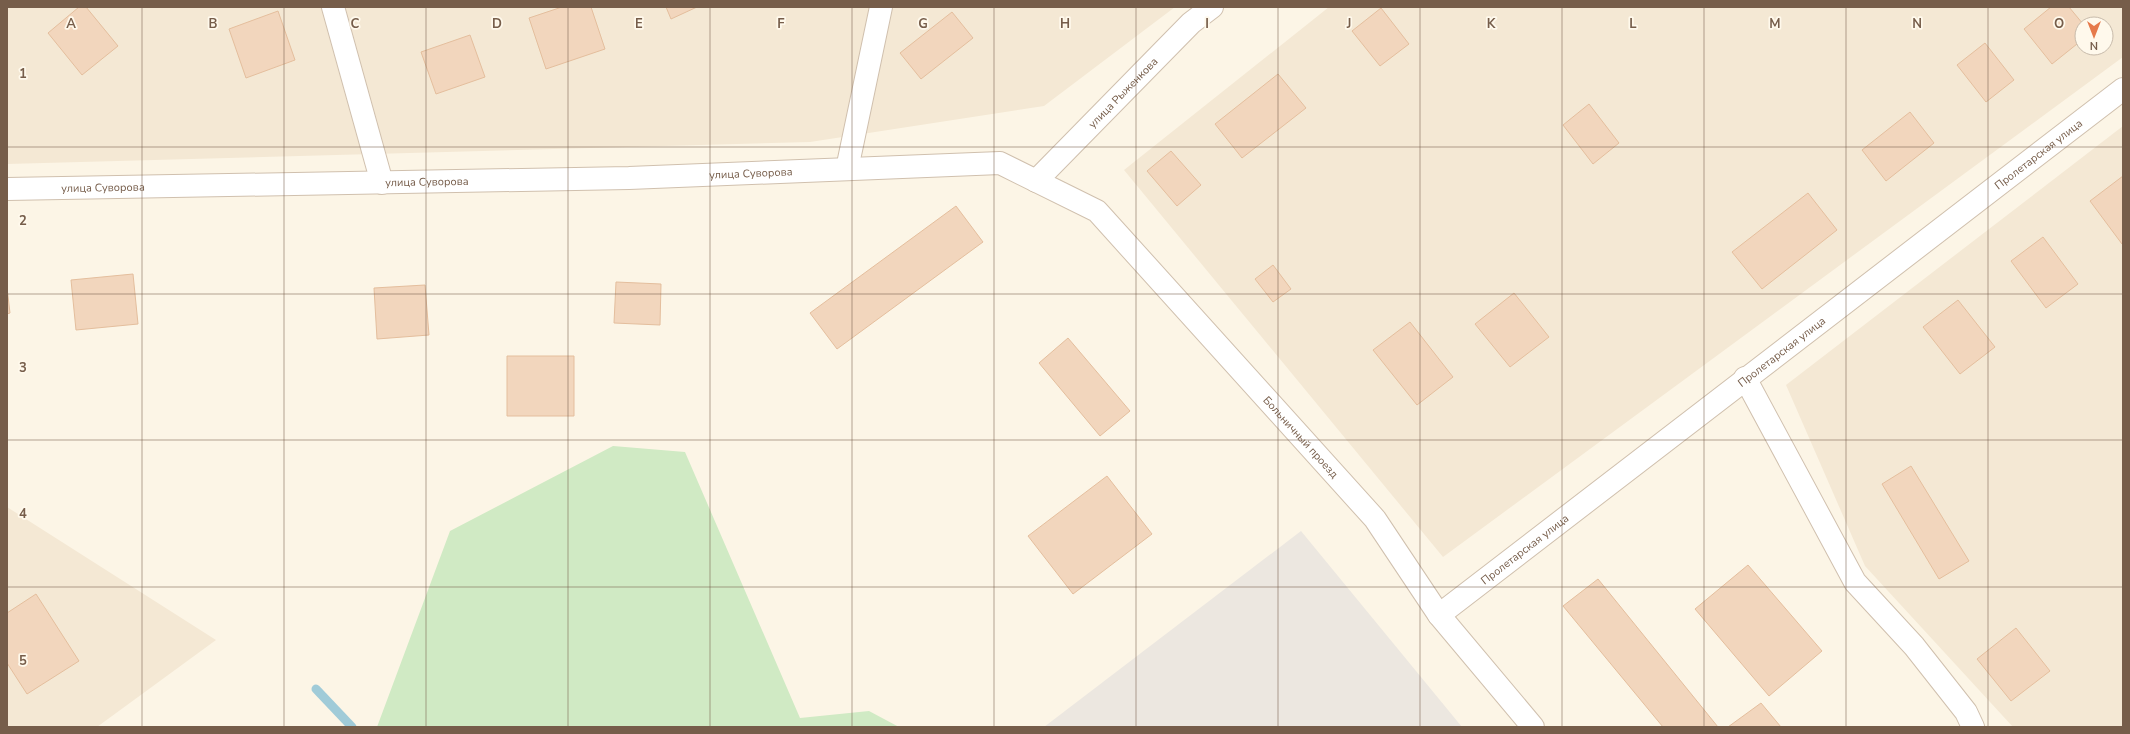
<svg xmlns="http://www.w3.org/2000/svg" width="2130" height="734" viewBox="0 0 2130 734" font-family="'Nunito Sans',sans-serif">
	<style>
		.residential { fill: #f4e8d4; fill-rule: evenodd }
		.industrial { fill: #ece7e0 }
		.green { fill: #d0eac4 }
		.lines { fill: none; stroke-linecap: round; stroke-linejoin: round }
		.stream { stroke: #a0cbd8; stroke-width: 9 }
		.building { fill: #f2d6bd; stroke: #e4be9d }
		.minor-casing { stroke: #d0c0ae; stroke-width: 24 }
		.minor { stroke: #fff; stroke-width: 22 }
		.grid { fill: none; stroke: #765d4a; stroke-width: 1; stroke-opacity: 0.55 }
		.labels { text-anchor: middle; stroke-width: 3.5; stroke-linejoin: round; paint-order: stroke }
		.street-label { font-size: 11px; fill: #765d4a; stroke: #fff9ec }
		.grid-label { font-size: 13px; text-anchor: middle; font-weight: bold; fill: #765d4a; stroke: #fff9ec; stroke-width: 3.5; stroke-linejoin: round; paint-order: stroke }
	</style>
	<rect width="100%" height="100%" fill="#fcf5e6"/>
	<path class="residential" d="M7,7H1175L1044,106L810,142L7,164Z
		M1329,7H2123V57L1443,557L1124,170ZM2082,24H2106V48H2082Z
		M2123,126V727H2013L1865,566L1786,385Z
		M7,507L216,640L97,727H7Z"/>
	<path class="industrial" d="M1301,531L1462,727H1044Z"/>
	<path class="green" d="M613,446L685,452L800,718L869,711L899,727H377L450,531Z"/>
	<g class="lines">
		<path class="stream" d="M316,689L352,727"/>
	</g>
	<path class="building" d="M79,7H86L118,46L82,75L48,33Z
		M562,7H591L605,49L546,69L529,18Z
		M666,7H697L671,19Z
		M2051,7H2069L2083,24L2082,40L2052,64L2024,29Z
		M1381,8L1409,44L1380,66L1352,31Z
		M278,11L295,60L246,78L229,29Z
		M952,12L973,38L921,79L900,53Z
		M470,35L485,77L436,94L421,52Z
		M1985,43L2014,80L1986,102L1957,65Z
		M1278,74L1306,108L1242,158L1215,124Z
		M1589,104L1619,143L1593,164L1563,125Z
		M1910,112L1934,143L1886,181L1862,150Z
		M1171,151L1201,185L1177,206L1147,171Z
		M2123,176V244H2122L2090,201Z
		M1808,193L1837,230L1762,289L1732,252Z
		M956,206L983,242L837,349L810,313Z
		M2043,237L2078,284L2046,308L2011,261Z
		M1273,265L1291,289L1273,302L1255,279Z
		M133,274L138,324L76,330L71,280Z
		M616,282L661,284L660,325L614,323Z
		M425,285L429,335L377,339L374,288Z
		M7,288L10,313L7,314Z
		M1514,293L1549,337L1510,367L1475,324Z
		M1958,300L1995,347L1960,374L1923,327Z
		M1410,322L1453,377L1417,405L1373,350Z
		M1068,338L1130,411L1100,436L1039,363Z
		M507,356H574V416H507Z
		M1911,466L1969,561L1939,579L1882,484Z
		M1107,476L1152,534L1073,594L1028,536Z
		M1748,565L1822,651L1769,696L1695,609Z
		M1598,579L1718,727H1663L1563,606Z
		M36,594L79,661L27,694L7,663V613Z
		M2016,628L2050,671L2011,701L1977,659Z
		M1761,703L1781,727H1728Z"/>
	<g class="lines">
		<defs>
			<g id="minor">
				<path d="M333,7L382,183"/>
				<path d="M847,169L881,7"/>
				<path id="s1" d="M1036,181L1191,23L1212,7"/>
				<path id="s2" d="M7,189L629,178L1000,163L1097,211L1375,519L1439,615L1533,727"/>
				<path d="M1745,378L1855,582L1914,646L1966,712L1973,727"/>
				<path id="s3" d="M1439,615L2123,89"/>
			</g>
		</defs>
		<use href="#minor" class="minor-casing"/>
		<use href="#minor" class="minor"/>
	</g>
	<path class="grid" d="M142,7V727M284,7V727M426,7V727M568,7V727M710,7V727M852,7V727M994,7V727M1136,7V727M1278,7V727M1420,7V727M1562,7V727M1704,7V727M1846,7V727M1988,7V727M7,147H2123M7,294H2123M7,440H2123M7,587H2123"/>
	<g class="labels">
		<g class="street-label">
			<text dy="4" stroke="none"><textPath href="#s1" startOffset="124">улица Рыженкова</textPath></text>
			<text dy="4" stroke="none"><textPath href="#s3" startOffset="756">Пролетарская улица</textPath></text>
			<text dy="4" stroke="none"><textPath href="#s2" startOffset="744">улица Суворова</textPath></text>
			<text dy="4" stroke="none"><textPath href="#s2" startOffset="420">улица Суворова</textPath></text>
			<text dy="4" stroke="none"><textPath href="#s2" startOffset="96">улица Суворова</textPath></text>
			<text dy="4" stroke="none"><textPath href="#s3" startOffset="432">Пролетарская улица</textPath></text>
			<text dy="4" stroke="none"><textPath href="#s2" startOffset="1406">Больничный проезд</textPath></text>
			<text dy="4" stroke="none"><textPath href="#s3" startOffset="108">Пролетарская улица</textPath></text>
		</g>
	</g>
	<g class="grid-label">
		<text x="71" y="28">A</text>
		<text x="213" y="28">B</text>
		<text x="355" y="28">C</text>
		<text x="497" y="28">D</text>
		<text x="639" y="28">E</text>
		<text x="781" y="28">F</text>
		<text x="923" y="28">G</text>
		<text x="1065" y="28">H</text>
		<text x="1207" y="28">I</text>
		<text x="1349" y="28">J</text>
		<text x="1491" y="28">K</text>
		<text x="1633" y="28">L</text>
		<text x="1775" y="28">M</text>
		<text x="1917" y="28">N</text>
		<text x="2059" y="28">O</text>
		<text x="23" y="78">1</text>
		<text x="23" y="225">2</text>
		<text x="23" y="372">3</text>
		<text x="23" y="518">4</text>
		<text x="23" y="665">5</text>
	</g>
	<rect width="2130" height="734" fill="none" stroke="#765d4a" stroke-width="16"/>
	<g transform="translate(2094 36) rotate(180)"><circle r="19" fill="#fff9ec" stroke="#c8bbab"/>
	<path d="M0-3L7 15L0 10L-7 15Z" fill="#e67a4b"/>
	<text y="-6" font-size="11" font-weight="bold" text-anchor="middle" fill="#765d4a">N</text>
	</g>
</svg>
